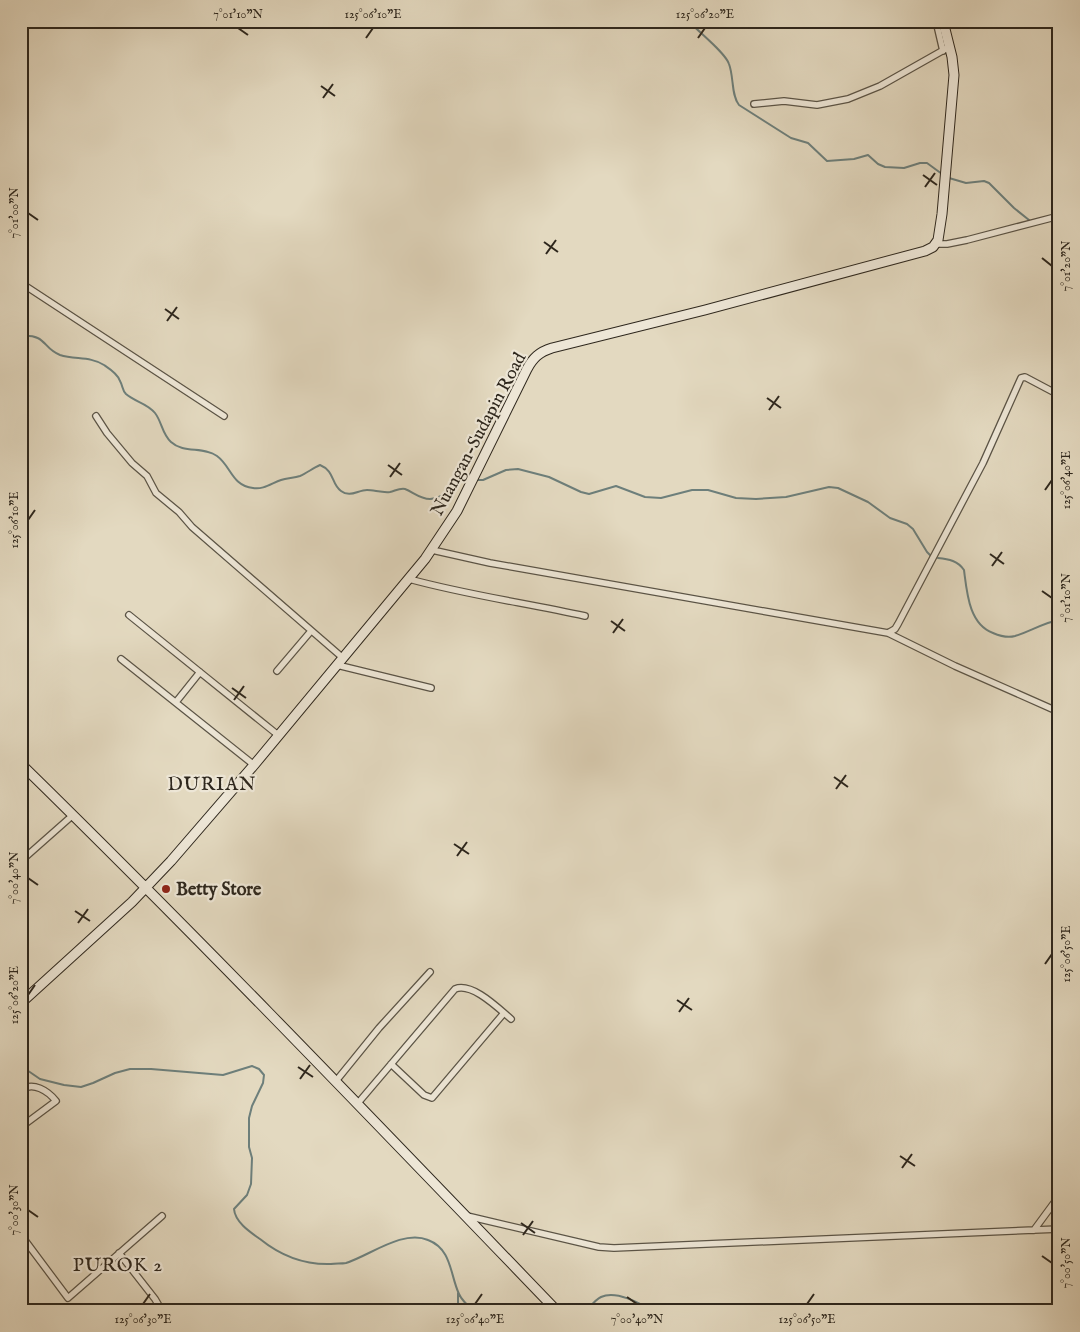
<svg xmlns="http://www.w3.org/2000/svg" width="1080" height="1332" viewBox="0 0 1080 1332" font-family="'IM FELL English',serif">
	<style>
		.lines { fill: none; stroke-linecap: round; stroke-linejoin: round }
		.stream { stroke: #6d7f7b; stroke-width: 2 }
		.street-casing { stroke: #5b5446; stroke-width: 8 }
		.secondary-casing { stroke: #2e271d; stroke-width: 11 }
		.street { stroke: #ede6d6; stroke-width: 5.5 }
		.secondary { stroke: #ede6d6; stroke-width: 9 }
		.ticks { fill: none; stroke: #2e271d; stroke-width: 2 }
		.poi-dot { fill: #8f2418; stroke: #ede6d6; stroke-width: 2 }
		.labels { text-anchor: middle; stroke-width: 4.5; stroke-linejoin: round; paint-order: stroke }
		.street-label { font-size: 18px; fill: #2e271d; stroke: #ede6d6 }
		.poi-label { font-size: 18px; font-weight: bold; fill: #2e271d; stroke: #ede6d6; text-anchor: start }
		.neighbourhood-label { font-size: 19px; letter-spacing: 1px; fill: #2e271d; stroke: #ede6d6 }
		.neatline { fill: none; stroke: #2e271d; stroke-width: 2 }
		.ticks-label { font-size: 12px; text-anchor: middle; fill: #2e271d }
	</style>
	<rect width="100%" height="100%" fill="#e3d9c0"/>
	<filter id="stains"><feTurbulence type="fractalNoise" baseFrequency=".004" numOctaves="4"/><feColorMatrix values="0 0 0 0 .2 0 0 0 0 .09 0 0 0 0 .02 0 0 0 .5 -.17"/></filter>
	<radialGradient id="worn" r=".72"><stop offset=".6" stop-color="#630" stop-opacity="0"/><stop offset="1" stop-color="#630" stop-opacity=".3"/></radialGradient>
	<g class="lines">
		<path class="stream" d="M689,21C698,32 725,52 729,64C734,77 731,95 739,105L791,138L808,143L827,161L854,159L868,155L878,164L885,167L904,168L920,163H927L942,174
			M949,178L966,183L984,181L989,183L1014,208L1029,220
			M21,336C47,334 42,348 60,355C75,360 90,356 104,365C110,369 118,374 120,381C123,386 122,390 126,394C135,402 147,403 155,413C162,422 162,434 171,442C184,454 203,446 217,456C231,466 232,486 253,488C263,490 272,483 281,480C287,478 294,478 300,476C307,473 313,468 320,465C335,471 331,484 341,491C350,498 358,490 367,490C374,490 382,493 390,492C395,491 399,488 405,489C413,492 420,499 430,499C448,499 450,479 468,478
			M476,480H483L506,470L518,469L549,477L581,492L589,494L616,486L645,497L661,498L692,490H708L736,498L756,499L786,497L829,487L838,488L868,502L890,518L907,524L913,529L927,552L931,556
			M938,558C949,559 958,561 964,570C967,593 969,624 993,633C1000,636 1008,638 1015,636C1031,631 1043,623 1059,620
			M21,1066L40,1079L64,1085L81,1087L93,1083L115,1073L130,1069H151L223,1075L252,1066L259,1069L264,1075L263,1083L252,1106L249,1118V1147L252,1158L251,1184L247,1195L234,1209C235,1222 250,1232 260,1239C281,1256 304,1265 331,1264C335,1263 341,1264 346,1263C369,1256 403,1229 428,1240C452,1249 450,1275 459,1294C462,1301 468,1306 474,1311
			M458,1311V1293
			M586,1311C591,1306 595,1300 601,1297C616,1290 640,1303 652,1311"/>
		<defs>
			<path id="street" d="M936,21L943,51
				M754,104L784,101L817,105L848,99L880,86L949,47
				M936,244H947L967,240L1059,216
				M21,283L224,416
				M96,416L107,433L132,463L147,476L156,493L179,512L192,527L343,658
				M432,550L490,563L888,633L955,666L1059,712
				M409,579C467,595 526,603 585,616
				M129,615L278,735
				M888,633L895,629L898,624L983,463L1021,378L1025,377L1059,395
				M121,659L254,765
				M337,665L431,688
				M277,671L311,631
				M176,702L200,672
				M21,861L73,815
				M391,1064L424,1095L432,1098L504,1013
				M336,1081L379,1028L430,972
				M21,1090C33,1081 48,1091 56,1101L21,1127
				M358,1103L455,989C472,982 498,1008 511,1019
				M467,1216L599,1247L614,1248L1059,1229
				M1034,1230L1059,1196
				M21,1235L68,1298L162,1216
				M119,1253L155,1299L162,1311"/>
			<path id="secondary" d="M21,764C204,943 380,1127 557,1311
				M21,1003L132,902L171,861L254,765L425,559L457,511L527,369C533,358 539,352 552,348L705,310L925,251L933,247L938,240L942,214L954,75L952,57L943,21"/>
		</defs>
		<use href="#street" class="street-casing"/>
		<use href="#secondary" class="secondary-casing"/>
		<use href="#street" class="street"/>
		<use href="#secondary" class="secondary"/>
	</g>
	<path class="ticks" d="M238,28L248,35M366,38L373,28M698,38L705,28M321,86L335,96M323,98L333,84M923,175L937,185M925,187L935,173M28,213L38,220M544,242L558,252M546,254L556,240M1042,258L1052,266M165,309L179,319M167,321L177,307M767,398L781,408M769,410L779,396M388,465L402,475M390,477L400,463M1045,490L1052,480M28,520L35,510M990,554L1004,564M992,566L1002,552M1042,591L1052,598M611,621L625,631M613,633L623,619M232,688L246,698M234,700L244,686M834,777L848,787M836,789L846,775M454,844L469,854M457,856L467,842M28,878L38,885M75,911L90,921M78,923L88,909M1045,964L1052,954M28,995L35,985M677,1000L692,1010M679,1012L689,998M298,1067L313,1077M300,1079L310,1065M900,1156L915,1166M902,1168L912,1154M28,1210L38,1217M521,1223L535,1233M523,1235L533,1221M1042,1256L1052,1263M627,1297L637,1304M143,1304L150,1294M475,1304L482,1294M807,1304L814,1294"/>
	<circle class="poi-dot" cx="166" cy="889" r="5"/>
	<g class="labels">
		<g class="street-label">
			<text transform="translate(478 434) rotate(-62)" y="6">Nuangan-Sudapin Road</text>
		</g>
		<g class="poi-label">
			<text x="176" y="895">Betty Store</text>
		</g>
		<g class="neighbourhood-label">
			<text x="212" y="790">DURIAN</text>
			<text x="118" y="1271">PUROK 2</text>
		</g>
	</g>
	<rect width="1080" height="1332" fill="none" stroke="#e3d9c0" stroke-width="55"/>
	<rect x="28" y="28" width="1024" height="1276" class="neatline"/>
	<g class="ticks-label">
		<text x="238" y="18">7°01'10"N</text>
		<text x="373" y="18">125°06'10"E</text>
		<text x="705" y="18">125°06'20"E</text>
		<text transform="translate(14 213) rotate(-90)" y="4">7°01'00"N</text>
		<text transform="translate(1066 266) rotate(-90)" y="4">7°01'20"N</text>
		<text transform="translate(1066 480) rotate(-90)" y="4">125°06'40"E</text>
		<text transform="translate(14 520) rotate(-90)" y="4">125°06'10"E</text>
		<text transform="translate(1066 598) rotate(-90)" y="4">7°01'10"N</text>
		<text transform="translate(14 878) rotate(-90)" y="4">7°00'40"N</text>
		<text transform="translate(1066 954) rotate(-90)" y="4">125°06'50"E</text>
		<text transform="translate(14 995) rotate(-90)" y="4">125°06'20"E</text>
		<text transform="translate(14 1210) rotate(-90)" y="4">7°00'30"N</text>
		<text transform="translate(1066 1263) rotate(-90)" y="4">7°00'50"N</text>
		<text x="143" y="1323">125°06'30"E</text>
		<text x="475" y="1323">125°06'40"E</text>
		<text x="637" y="1323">7°00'40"N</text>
		<text x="807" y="1323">125°06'50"E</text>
	</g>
	<rect width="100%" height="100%" filter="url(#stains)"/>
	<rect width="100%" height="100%" fill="url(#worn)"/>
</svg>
